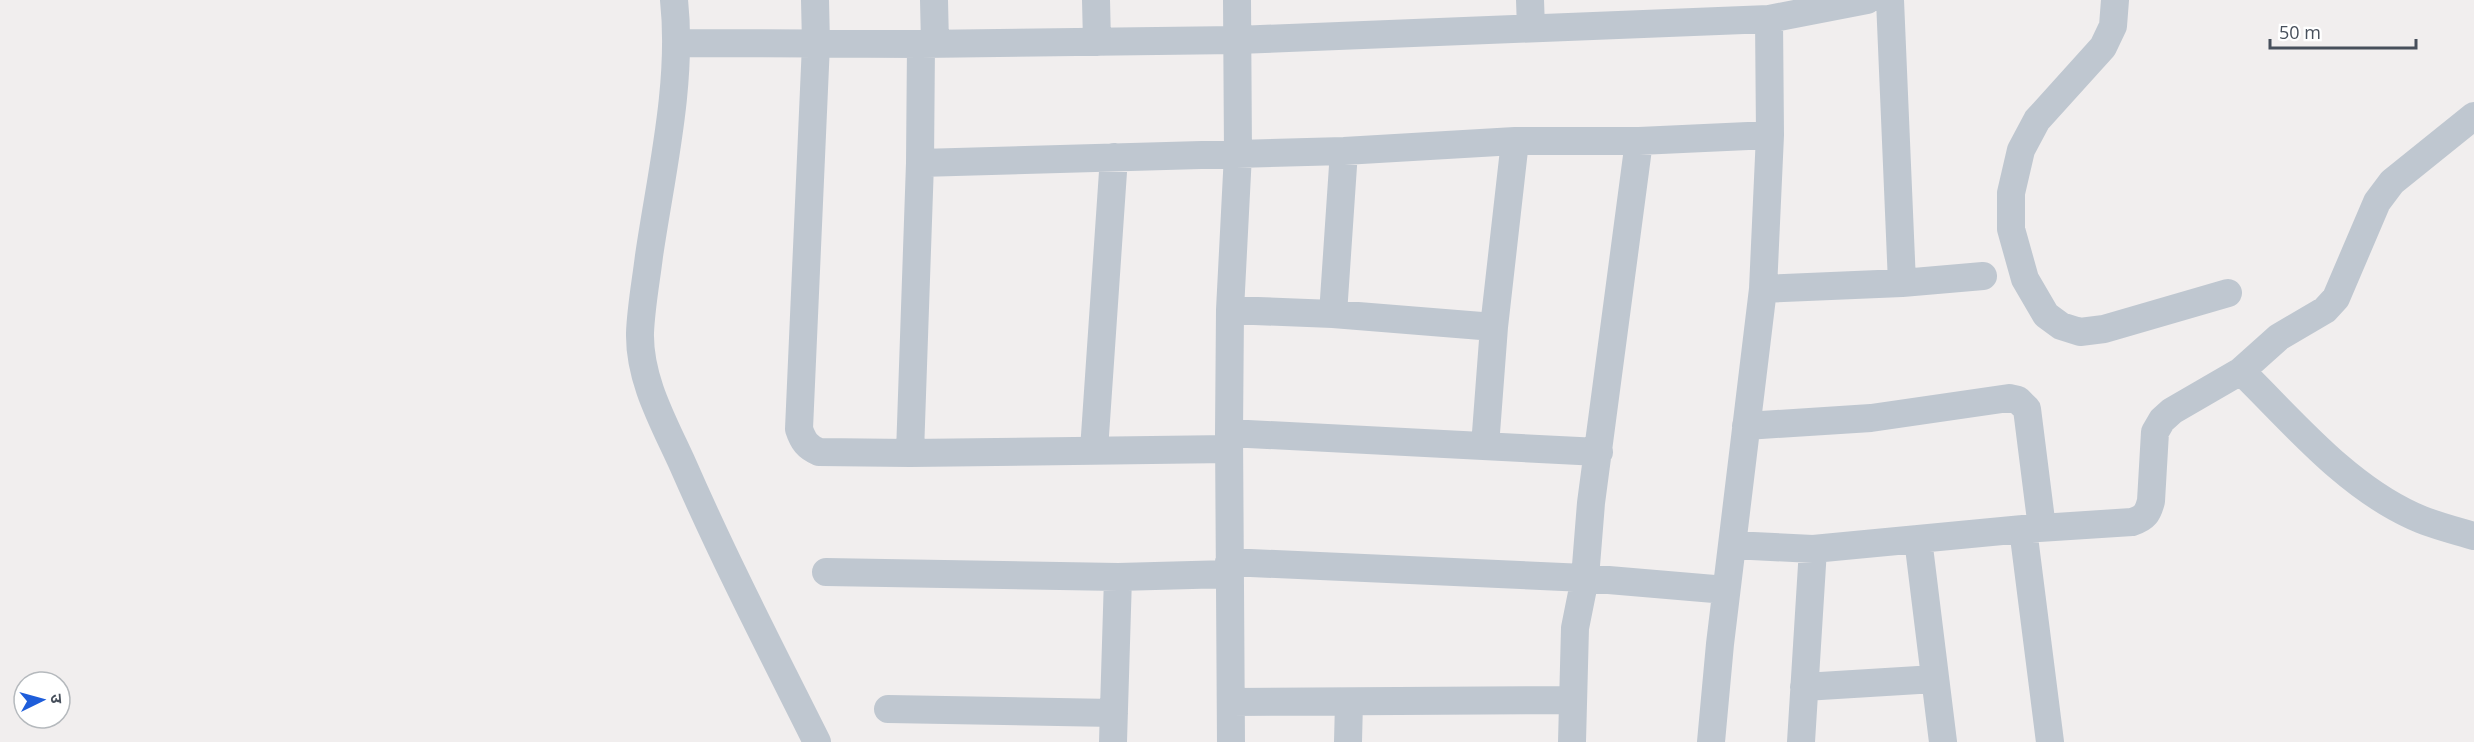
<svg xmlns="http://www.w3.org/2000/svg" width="2474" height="742" viewBox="0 0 2474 742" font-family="'Open Sans','Noto Sans Devanagari',sans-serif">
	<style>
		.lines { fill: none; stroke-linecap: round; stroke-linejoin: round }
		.minor { stroke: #bfc7d0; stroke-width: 28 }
	</style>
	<rect width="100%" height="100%" fill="#f1eeee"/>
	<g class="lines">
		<path class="minor" d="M674,0C683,83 661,174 649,256C646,281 641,307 640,333C639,380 664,423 683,465C724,559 771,650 817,742
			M815,0L816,44L799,429C803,441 807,447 819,452L910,453L1229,449
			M934,0L935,44
			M1096,0L1097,42
			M1530,0L1531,28
			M1890,0L1902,283
			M2115,0L2113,26L2103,47L2037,120L2021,150L2011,193V229L2025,279L2046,315L2061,326L2080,332L2104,329L2228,293
			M676,43L921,44L1237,40L1769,19L1867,0
			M920,163L1344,151L1515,141H1639L1770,135
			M1763,289L1902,283L1983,276
			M1230,310L1333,314L1494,327
			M1333,314L1344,151
			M2241,371C2293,422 2345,485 2413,516C2432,525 2454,530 2474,536
			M1746,426L1871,418L2009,398L2018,400L2027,409L2042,528
			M1229,433L1599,452
			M1485,446L1494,327L1515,141
			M1094,450L1114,157
			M910,453L920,163L921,44
			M2023,529L2050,742
			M1918,539L1943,742
			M1732,545L1813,549L2023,529L2132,522C2145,518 2148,513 2151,501L2155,432L2162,420L2172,411L2241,371L2279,337L2325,310L2336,298L2377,202L2392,182L2474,116
			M1229,562L1585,578L1726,590
			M826,572L1118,577
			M1804,687L1935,679
			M1231,702L1572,700
			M888,709L1114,713
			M1113,742L1118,577L1229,574
			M1231,742L1229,433L1230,310L1238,154L1237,0
			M1348,742L1349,702
			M1572,742L1575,628L1585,578L1591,503L1639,141
			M1711,742L1720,644L1763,289L1770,135L1769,19
			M1801,742L1813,549"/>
	</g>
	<g transform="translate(42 700) rotate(85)"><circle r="28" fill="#ffffff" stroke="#b5b9bd" stroke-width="1.5"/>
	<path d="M0-4.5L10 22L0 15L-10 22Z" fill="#1e5dda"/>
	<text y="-9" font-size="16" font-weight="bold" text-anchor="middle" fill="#474f5b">उ</text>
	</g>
	<path d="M2270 39v9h146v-9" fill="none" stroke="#474f5b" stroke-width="3"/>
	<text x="2279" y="39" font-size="18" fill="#474f5b" stroke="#ffffff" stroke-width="4.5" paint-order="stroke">50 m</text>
</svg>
